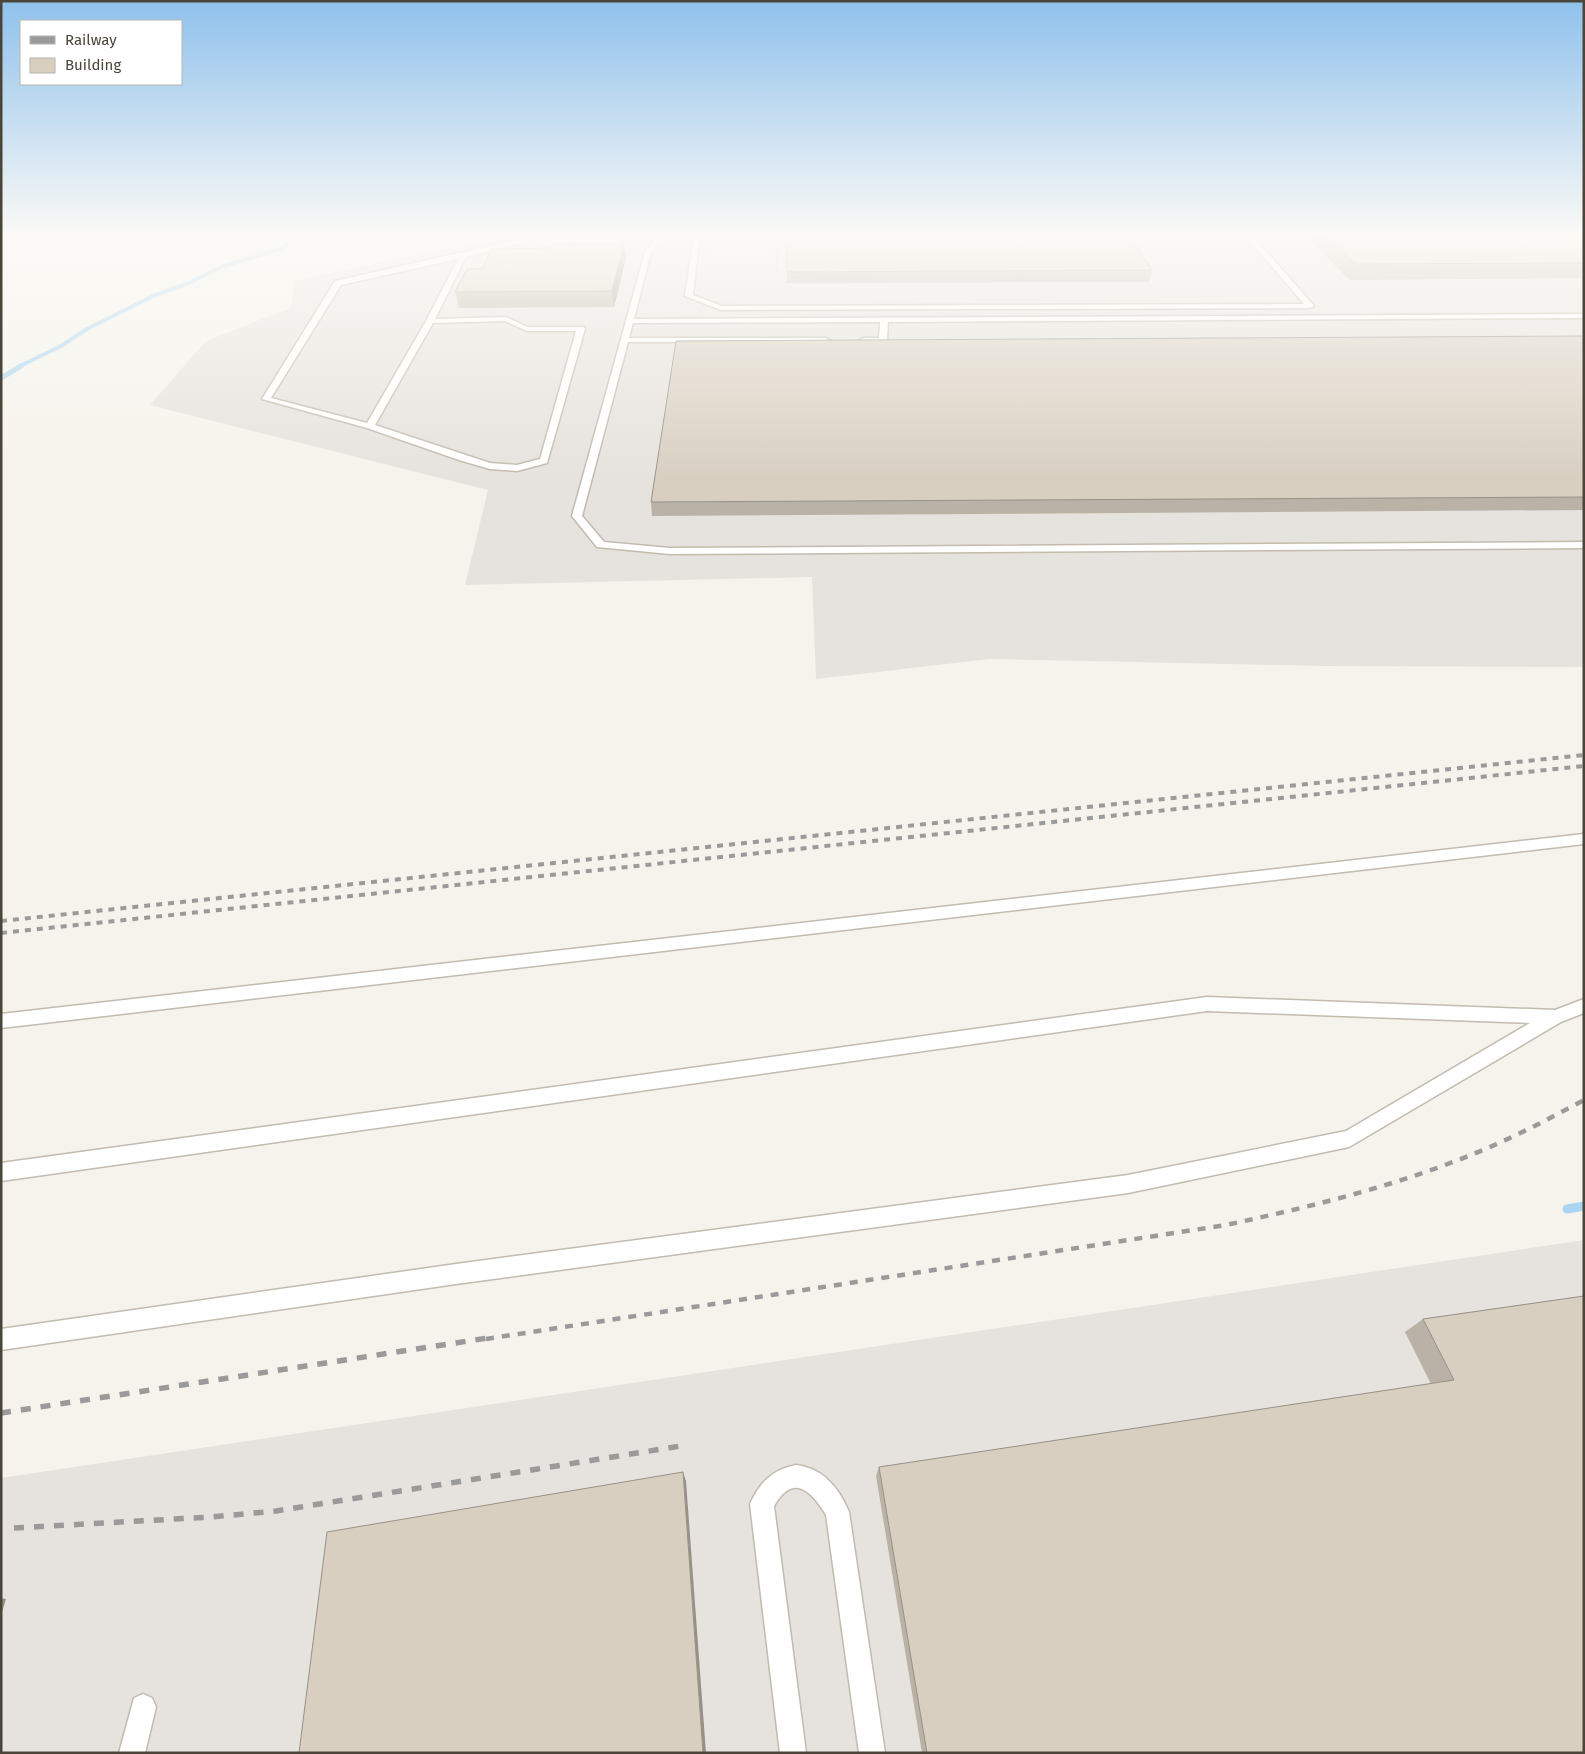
<svg xmlns="http://www.w3.org/2000/svg" width="1585" height="1754" viewBox="0 0 1585 1754" font-family="'Fira Sans',sans-serif">
	<style>
		.industrial { fill: #e6e2dd }
		.parking { fill: #e5e3e0 }
		.lines { fill: none; stroke-linecap: round; stroke-linejoin: round }
		.stream-far2 { stroke: #a9d4f2; stroke-width: 4 }
		.stream-far1 { stroke: #a9d4f2; stroke-width: 5 }
		.stream { stroke: #a9d4f2; stroke-width: 9 }
		.lane-casing { stroke: #c2bbae; stroke-width: 3 }
		.path { stroke: #c4b79f; stroke-width: 2; stroke-dasharray: 1 1; stroke-linecap: butt }
		.lane { fill: #fff; fill-rule: evenodd }
		.rail-far2 { stroke: #9a9a9a; stroke-width: 4; stroke-dasharray: 6 6; stroke-linecap: butt }
		.rail-far1 { stroke: #9a9a9a; stroke-width: 4.5; stroke-dasharray: 8 8; stroke-linecap: butt }
		.rail { stroke: #9a9a9a; stroke-width: 5.5; stroke-dasharray: 10 10; stroke-linecap: butt }
		.wall { fill: #bab2a6 }
		.shaded-wall { fill: #979187 }
		.building { fill: #d8cfc1; stroke: #979187 }
	</style>
	<rect width="100%" height="100%" fill="#f6f3ec"/>
	<path class="industrial" d="M521,233H1572L1584,242V667L1325,666L990,659L816,679L812,577L465,585L488,490L150,405L206,341L291,308L294,281Z
		M1584,1240V1753H1V1478Z"/>
	<path class="parking" d="M573,233H627L621,253L560,252L566,234Z
		M724,233H773V302L740,304L705,292L712,238Z"/>
	<g class="lines">
		<path class="stream-far2" d="M18,367L61,346L87,329L155,295L189,283L221,267L283,248L290,240L277,236L233,235L234,233"/>
		<path class="stream-far1" d="M1,378L21,366"/>
		<path class="stream" d="M1567,1209L1584,1206"/>
		<defs>
			<path id="lane" d="M548,233H560L466,257L435,319L506,317L528,327H584L585,329L547,463L517,471L490,469L459,460L367,428L262,399L335,281ZM458,259L426,321L367,423L271,398L341,285ZM505,321L527,331H576L540,459L517,465L490,463L375,425L433,323Z
				M583,233H595L583,237L579,248H603L609,233H615L608,251H573L577,236Z
				M660,233H667L651,252L634,319L1584,314V318L888,322L887,340C881,344 866,344 860,340L864,338H879L880,322L633,323L629,338H826L830,340L826,342H628L582,516L604,542L670,548L1584,542V548L670,554L597,547L572,516L645,252Z
				M701,233H709L699,242L693,295L722,306L1304,304L1243,233H1250L1314,306L1310,308L721,310L685,296L693,241Z
				M1584,834V844L1,1028V1014Z
				M1207,997L1555,1010L1584,999V1013L1561,1022L1349,1147L1128,1193L456,1284L1,1350V1329L456,1264L1128,1175L1346,1131L1530,1023L1207,1011L1,1181V1163Z
				M796,1465C823,1468 839,1488 849,1512L885,1753H859L826,1515C811,1490 793,1473 774,1506L806,1753H780L750,1504C760,1482 772,1470 796,1465Z
				M143,1694L152,1698L156,1707L145,1753H119L134,1698Z"/>
		</defs>
		<use href="#lane" class="lane-casing"/>
		<path class="path" d="M776,233L777,273"/>
		<use href="#lane" class="lane"/>
		<path class="rail-far2" d="M1,921L1584,755
			M1,933L1584,766"/>
		<path class="rail-far1" d="M486,1339L1226,1225C1319,1205 1412,1182 1499,1143C1528,1130 1556,1115 1584,1100"/>
		<path class="rail" d="M1,1413L494,1337
			M14,1528L211,1517L276,1511L687,1445"/>
	</g>
	<path class="wall" d="M786,233L1152,270L1149,282L787,283Z
		M1302,233H1568L1584,243V278L1350,280Z
		M624,243L626,258L614,307L459,308L455,292L482,269L551,248Z
		M1584,336V510L652,516L651,502Z
		M1584,1296V1753H922L876,1476L879,1467L1431,1384L1405,1332L1423,1319Z"/>
	<path class="shaded-wall" d="M624,243L626,258L614,307L612,291Z
		M683,1472L686,1481L706,1753H703Z
		M1,1598L6,1599L1,1615Z"/>
	<path class="building" d="M786,233H1127L1152,270L787,272Z
		M1322,233H1568L1584,243V263L1356,264Z
		M624,243L612,291L455,292L467,269H482L492,249L551,248L553,244Z
		M1584,336V497L651,502L676,341Z
		M1584,1296V1753H927L879,1467L1454,1380L1423,1319Z
		M683,1472L703,1753H299L327,1532Z"/>
	<linearGradient id="sky" x2="0" y2="1"><stop stop-color="#8fc1ec"/><stop offset="0.49" stop-color="#fbfaf6"/><stop offset="1" stop-color="#fbfaf6" stop-opacity="0"/></linearGradient>
	<rect width="1585" height="479" fill="url(#sky)"/>
	<rect width="1585" height="1754" fill="none" stroke="#4b4439" stroke-width="5"/>
	<rect x="20" y="20" width="162" height="65" fill="#ffffff" stroke="#b7b4b0"/>
	<rect x="30" y="36" width="25" height="8" fill="#9a9a9a" stroke="#b7b4b0"/>
	<text x="65" y="45" font-size="15" fill="#4b4439">Railway</text>
	<rect x="30" y="58" width="25" height="15" fill="#d8cfc1" stroke="#b7b4b0"/>
	<text x="65" y="70" font-size="15" fill="#4b4439">Building</text>
</svg>
